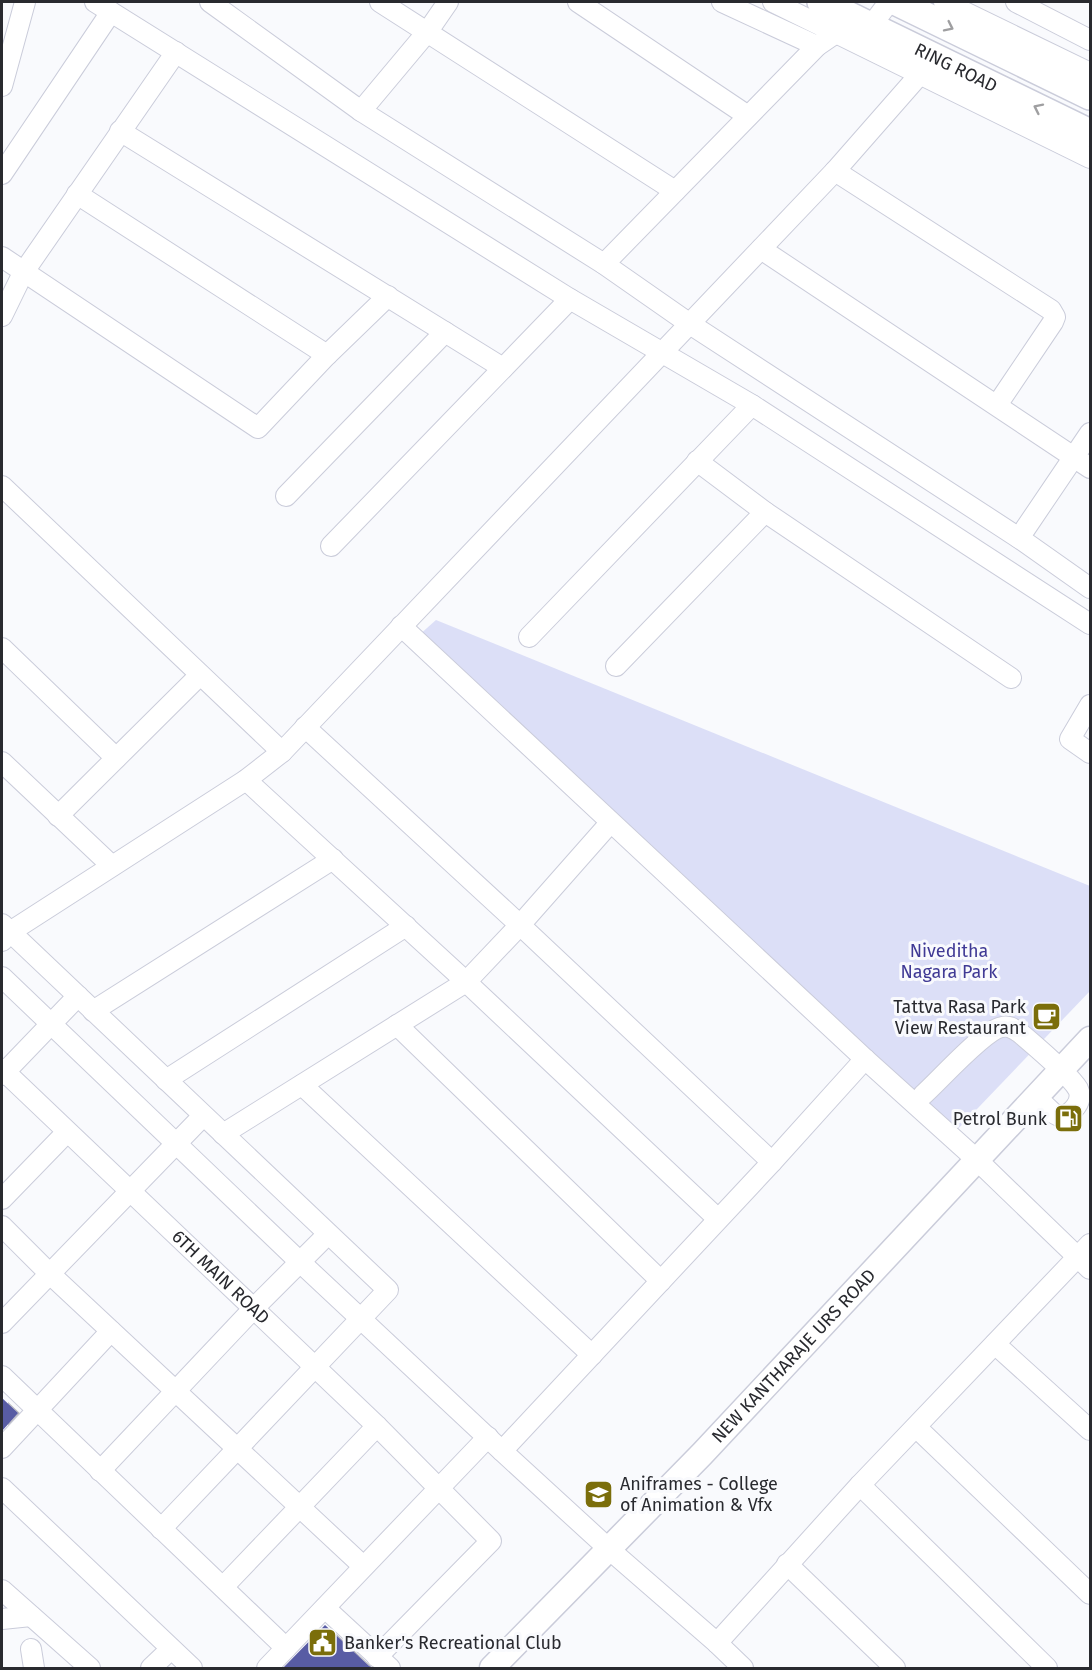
<svg xmlns="http://www.w3.org/2000/svg" width="1092" height="1670" viewBox="0 0 1092 1670" font-family="'Fira Sans',sans-serif">
	<style>
		.green { fill: #dcdff7 }
		.building { fill: #595ba4; filter: url(#shadow) }
		.lines { fill: none; stroke-linecap: round; stroke-linejoin: round }
		.minor-casing { stroke: #caccda; stroke-width: 22 }
		.major-casing { stroke: #caccda; stroke-width: 27 }
		.highway-casing { stroke: #caccda; stroke-width: 30 }
		.minor { stroke: #fff; stroke-width: 20 }
		.major { stroke: #fff; stroke-width: 24 }
		.highway { stroke: #fff; stroke-width: 27 }
		.oneway { stroke: #9f9fa1 }
		.labels { text-anchor: middle; stroke-width: 6; stroke-linejoin: round; paint-order: stroke }
		.street-label { font-size: 18px; fill: #292a2f; stroke: #f9fafd }
		.park-label { font-size: 18px; fill: #403a95; stroke: #f9fafd }
		.poi-label { font-size: 18px; fill: #292a2f; stroke: #f9fafd; text-anchor: end }
	</style>
	<defs>
		<filter id="shadow"><feDropShadow dx="6" dy="4" stdDeviation="0" flood-color="#0004"/></filter>
	</defs>
	<rect width="100%" height="100%" fill="#f9fafd"/>
	<path class="green" d="M436,620L1090,886V991L954,1133L418,636Z"/>
	<path class="building" d="M2,1398L18,1413L2,1431Z
		M325,1625L369,1666L373,1668H283Z"/>
	<g class="lines">
		<defs>
			<g id="minor">
				<path d="M95,2L570,299L752,405L529,637"/>
				<path d="M210,2L361,111L604,264L690,324L1019,538L1090,588"/>
				<path d="M380,2L675,191"/>
				<path d="M578,2L748,116"/>
				<path d="M722,2L817,46"/>
				<path d="M773,2L1090,158"/>
				<path d="M944,2L1090,73"/>
				<path d="M1016,2L1090,40"/>
				<path d="M871,26L889,2"/>
				<path d="M2,86L25,2"/>
				<path d="M361,111L428,31L448,2"/>
				<path d="M120,131L503,368"/>
				<path d="M835,171L1051,310L1055,317L1053,322L997,405"/>
				<path d="M2,174L111,12"/>
				<path d="M77,194L327,355"/>
				<path d="M761,249L1090,468"/>
				<path d="M2,257L258,428L327,355L388,296"/>
				<path d="M604,264L817,46L836,33L842,23"/>
				<path d="M2,316L23,273L176,52"/>
				<path d="M752,405L1090,624"/>
				<path d="M2,486L282,752"/>
				<path d="M286,496L445,332"/>
				<path d="M765,512L1011,678"/>
				<path d="M1019,538L1090,433"/>
				<path d="M331,546L570,299"/>
				<path d="M401,626L865,1059L976,1159L1090,1269"/>
				<path d="M2,648L116,758"/>
				<path d="M616,666L765,512L697,461"/>
				<path d="M1090,705L1070,739L1090,753"/>
				<path d="M305,727L520,925L772,1162"/>
				<path d="M2,762L112,866"/>
				<path d="M246,780L462,978L718,1219"/>
				<path d="M58,816L200,675"/>
				<path d="M2,924L388,1290L161,1529"/>
				<path d="M2,941L10,932L246,780L282,752L835,171L921,73"/>
				<path d="M2,977L300,1262L502,1451L610,1550L717,1643L743,1668"/>
				<path d="M93,1011L333,859"/>
				<path d="M397,1025L661,1281"/>
				<path id="s1" d="M2,1069L377,1426L491,1541L377,1657"/>
				<path d="M2,1075L78,996"/>
				<path d="M166,1080L406,926"/>
				<path d="M302,1085L592,1355"/>
				<path d="M923,1095C939,1081 984,1030 1002,1027C1009,1025 1014,1029 1020,1033C1034,1045 1069,1074 1078,1089C1084,1101 1072,1114 1061,1117L1053,1113L1036,1097"/>
				<path d="M223,1134L466,982L520,925L610,823"/>
				<path d="M2,1199L67,1132"/>
				<path d="M2,1226L49,1273L363,1566"/>
				<path d="M2,1323L203,1116"/>
				<path d="M995,1344L1090,1430"/>
				<path d="M2,1376L286,1648"/>
				<path d="M916,1427L1090,1594"/>
				<path d="M2,1448L111,1331"/>
				<path d="M502,1451L772,1162L865,1059"/>
				<path d="M100,1471L253,1309L328,1234"/>
				<path d="M860,1485L1047,1668"/>
				<path d="M2,1488L192,1668"/>
				<path d="M787,1564L895,1668"/>
				<path d="M223,1587L377,1426"/>
				<path d="M2,1590L90,1668"/>
				<path d="M325,1608L390,1668"/>
				<path d="M2,1619L31,1616"/>
				<path d="M717,1643L860,1485L1090,1244"/>
				<path d="M31,1649L34,1668"/>
				<path d="M151,1668L171,1649"/>
				<path d="M267,1668L488,1437"/>
			</g>
			<g id="major">
				<path id="s2" d="M492,1668L702,1454L1090,1039"/>
			</g>
			<g id="highway">
				<path id="s3" d="M821,2L1090,133"/>
				<path d="M897,2L1090,96"/>
			</g>
		</defs>
		<use href="#minor" class="minor-casing"/>
		<use href="#major" class="major-casing"/>
		<use href="#highway" class="highway-casing"/>
		<use href="#minor" class="minor"/>
		<use href="#major" class="major"/>
		<use href="#highway" class="highway"/>
	</g>
	<defs><path id="oneway-chevron" d="M-2-3.5L2.5 0L-2 3.5" fill="none" stroke-width="1.6" stroke-linecap="round" stroke-linejoin="round" transform="scale(1.5)"/></defs>
	<g class="oneway">
		<use href="#oneway-chevron" transform="translate(949 27) rotate(26)"/>
		<use href="#oneway-chevron" transform="translate(1038 108) rotate(-154)"/>
	</g>
	<defs>
		<symbol id="cafe-square" viewBox="-11 -11 22 22"><rect x="-9" y="-9" width="18" height="18" rx="4" fill="#7b6e0b" stroke="#f9fafd"/><path d="M-5.5-4.5H6V0H3Q3 3.5 0 3.5H-2.5Q-5.5 3.5-5.5 0ZM3-3.2v2h1.7v-2ZM-6 4.5H4V6H-6Z" fill="#fff"/></symbol>
		<symbol id="fuel-square" viewBox="-11 -11 22 22"><rect x="-9" y="-9" width="18" height="18" rx="4" fill="#7b6e0b" stroke="#f9fafd"/><path d="M-5.5-6h7V0h2V4h1.3V-2.5L3-4.5l.8-.8L6-3V5H2.5V1h-1V6h-7ZM-4.2-4.7v3.2H.2V-4.7Z" fill="#fff"/></symbol>
		<symbol id="university-square" viewBox="-11 -11 22 22"><rect x="-9" y="-9" width="18" height="18" rx="4" fill="#7b6e0b" stroke="#f9fafd"/><path d="M0-5L7-2L0 1L-7-2ZM-4 1L0 2.5L4 1V4Q0 6-4 4Z" fill="#fff"/></symbol>
		<symbol id="civic-square" viewBox="-11 -11 22 22"><rect x="-9" y="-9" width="18" height="18" rx="4" fill="#7b6e0b" stroke="#f9fafd"/><path d="M-.6-6.5H3V-4.5H.6V-3L4-1V1h2V6H-6V1h2V-1L-.6-3ZM-1.2 2.5V6h2.4V2.5Z" fill="#fff"/></symbol>
	</defs>
	<g fill-rule="evenodd">
		<use href="#cafe-square" x="1030" y="1000" width="33" height="33"/>
		<use href="#fuel-square" x="1052" y="1102" width="33" height="33"/>
		<use href="#university-square" x="582" y="1478" width="33" height="33"/>
		<use href="#civic-square" x="306" y="1626" width="33" height="33"/>
	</g>
	<g class="labels">
		<g class="street-label">
			<text dy="6" stroke="none"><textPath href="#s3" startOffset="150">RING ROAD</textPath></text>
			<text dy="6" stroke="none"><textPath href="#s1" startOffset="302">6TH MAIN ROAD</textPath></text>
			<text dy="6" stroke="none"><textPath href="#s2" startOffset="434">NEW KANTHARAJE URS ROAD</textPath></text>
		</g>
		<g class="park-label">
			<text x="949" y="957">Niveditha<tspan x="949" dy="21">Nagara Park</tspan></text>
		</g>
		<g class="poi-label">
			<text x="1026" y="1013">Tattva Rasa Park<tspan x="1026" dy="21">View Restaurant</tspan></text>
			<text x="1047" y="1125">Petrol Bunk</text>
			<text x="620" y="1490" text-anchor="start">Aniframes - College<tspan x="620" dy="21">of Animation &amp; Vfx</tspan></text>
			<text x="344" y="1649" text-anchor="start">Banker's Recreational Club</text>
		</g>
	</g>
	<rect width="1092" height="1670" fill="none" stroke="#292a2f" stroke-width="6"/>
</svg>
